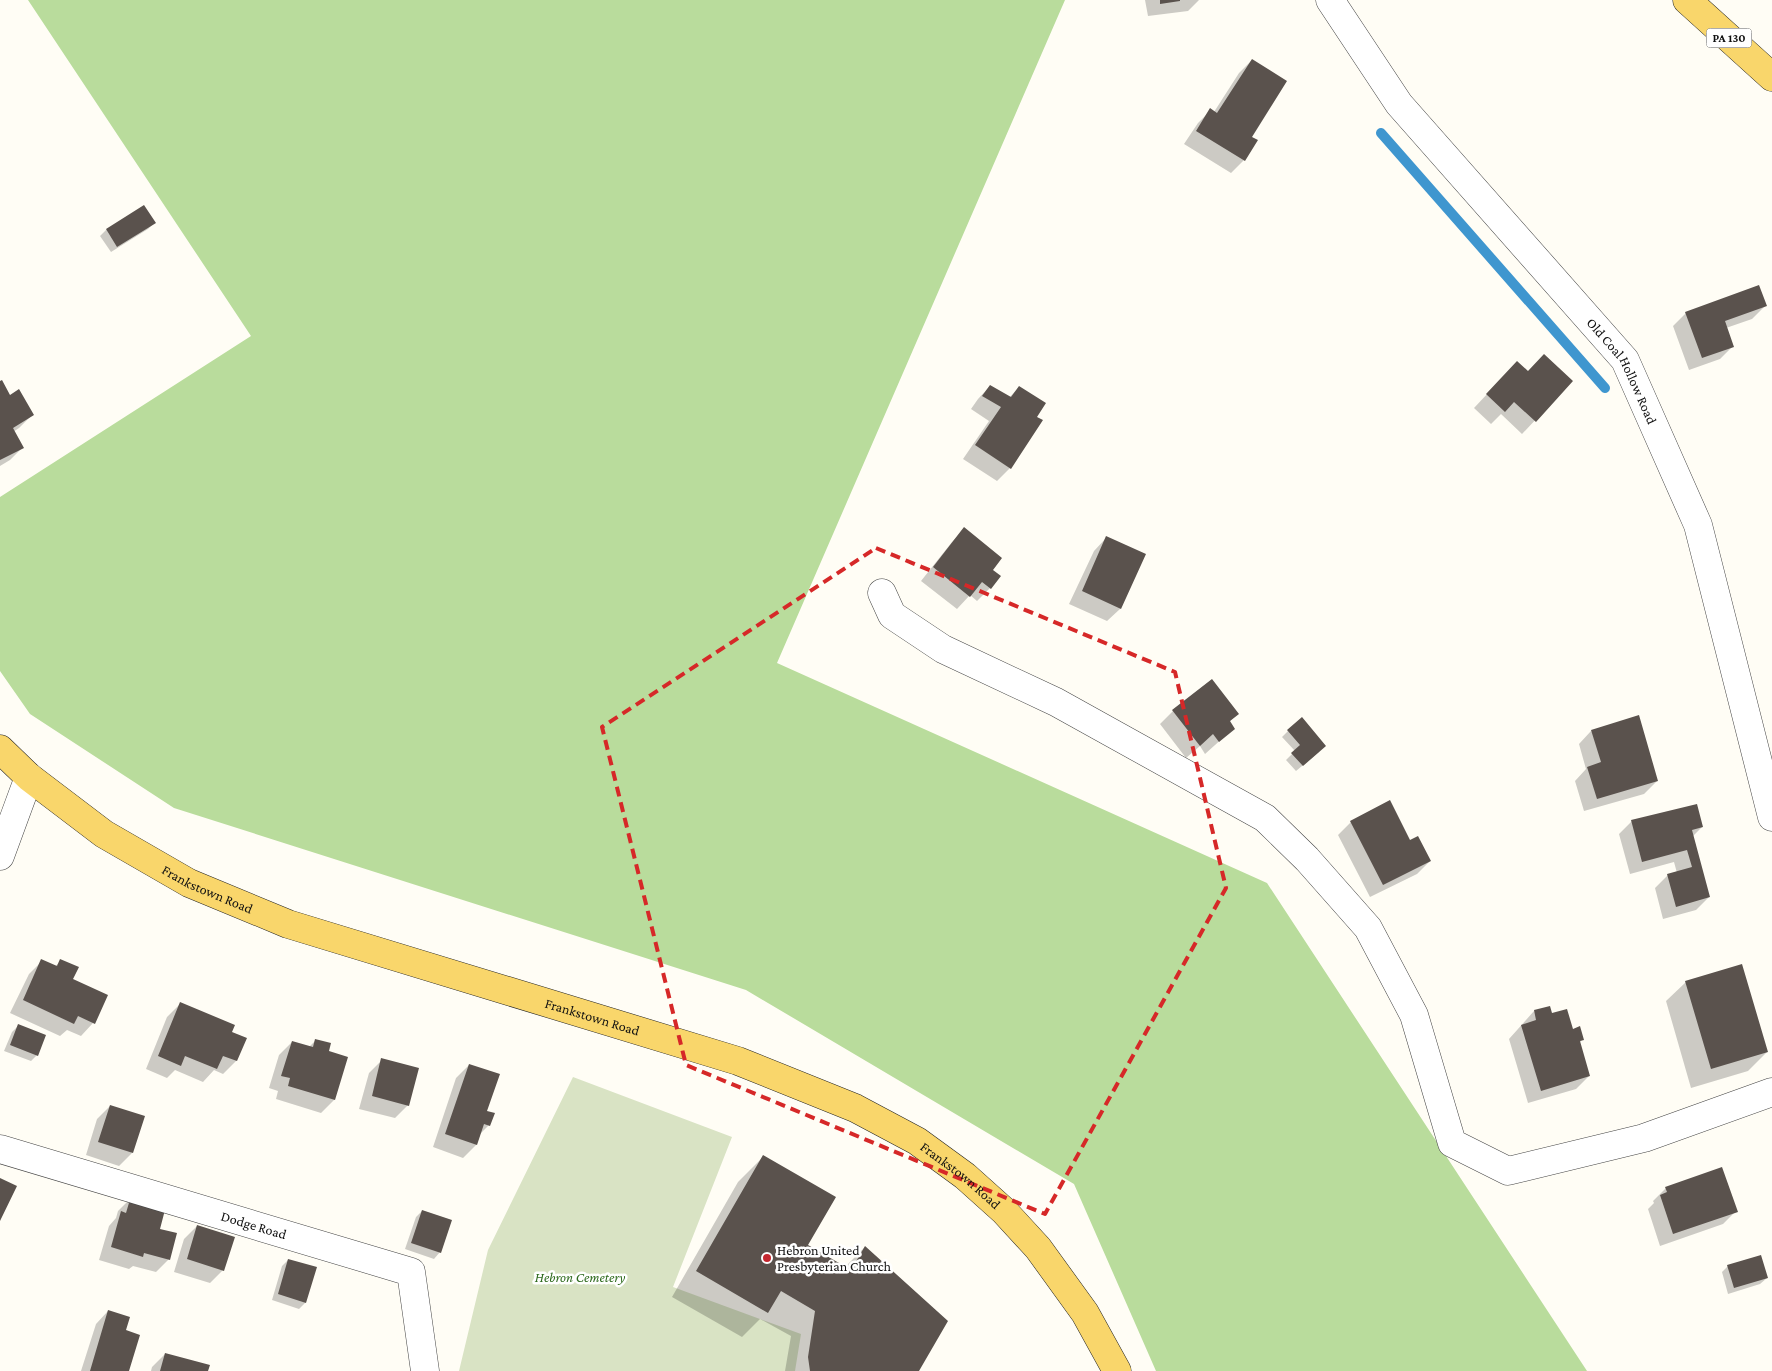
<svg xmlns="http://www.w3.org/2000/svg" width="1772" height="1371" viewBox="0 0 1772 1371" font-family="'Crimson Pro',serif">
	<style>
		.forest { fill: #b9dc9c }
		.cemetery { fill: #d9e3c4 }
		.shadow { fill: #0003 }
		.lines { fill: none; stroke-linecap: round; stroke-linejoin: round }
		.stream { stroke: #3f96cf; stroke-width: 10 }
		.building { fill: #5a524d }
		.minor-casing { stroke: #444; stroke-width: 29 }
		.major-casing { stroke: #222; stroke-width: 29 }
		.minor { stroke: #fff; stroke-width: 28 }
		.major { stroke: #f9d66b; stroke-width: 28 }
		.marked { fill: none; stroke: #d62828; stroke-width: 4; stroke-dasharray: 10 6; stroke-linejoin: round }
		.poi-dot { fill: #c4262e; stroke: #fff; stroke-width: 2 }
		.labels { text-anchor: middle; stroke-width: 5; stroke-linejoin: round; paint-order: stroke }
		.shield { fill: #fff; stroke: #585858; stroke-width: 1 }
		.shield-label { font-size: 12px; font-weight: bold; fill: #111 }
		.street-label { font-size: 14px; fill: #111; stroke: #fff }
		.poi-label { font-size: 14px; fill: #111; stroke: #fff; text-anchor: start }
		.park-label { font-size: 14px; font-style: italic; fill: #2f6b1f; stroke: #fff }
	</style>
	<rect width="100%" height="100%" fill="#fffdf5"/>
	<path class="forest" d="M28,0H1065L777,663L1267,883L1587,1371H1156L1074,1184L746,990L174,808L30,714L0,671V497L251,336Z"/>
	<path class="cemetery" d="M573,1077L732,1137L673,1287L801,1334L795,1371H459L488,1250Z"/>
	<path class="shadow" d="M1145,0H1199L1188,11L1148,16Z
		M1252,60L1250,137L1256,141L1244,160L1231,173L1184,144L1198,123L1211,110L1214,112L1239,73Z
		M143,207L154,223L148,229L111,252L100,236L106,230Z
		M1765,306L1752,319L1726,328L1733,346L1720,359L1689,370L1673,326L1686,313Z
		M1527,372L1572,381L1522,434L1501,414L1491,424L1474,408L1504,376Z
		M0,383L9,396L32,415L19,428L13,432L23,447L10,460L0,466Z
		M990,386L1009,398L1019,387L1036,417L1041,421L1010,468L997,481L963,459L989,421L971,409L978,399Z
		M964,529L991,570L990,588L977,601L970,595L957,609L921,581L952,542Z
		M1106,538L1120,609L1107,621L1069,604L1094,551Z
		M1211,680L1237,714L1229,722L1234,728L1205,754L1200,746L1186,758L1160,724L1173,711Z
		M1288,731L1319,752L1296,771L1286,760L1295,751L1282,737Z
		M1591,731L1657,781L1644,794L1584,811L1575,781L1586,769L1579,744Z
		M1632,821L1702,827L1693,836L1709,897L1696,910L1663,919L1655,888L1668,875L1677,873L1674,862L1630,874L1619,834Z
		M1351,822L1409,842L1430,861L1417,874L1370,897L1338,835Z
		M61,960L93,1023L81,1036L67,1030L60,1036L10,1013L29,974L42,961L55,967Z
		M1686,982L1767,1052L1748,1071L1691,1088L1666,1001Z
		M180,1004L231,1033L245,1039L236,1061L223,1074L214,1070L203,1082L175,1070L167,1078L146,1069L167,1017Z
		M1534,1011L1551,1015L1583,1039L1579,1043L1589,1076L1576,1089L1528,1103L1509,1039Z
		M18,1026L37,1055L31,1061L4,1051L12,1032Z
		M316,1040L327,1051L334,1100L321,1113L276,1099L278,1091L269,1088L279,1055L292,1042L309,1047Z
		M382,1060L408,1105L395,1118L359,1109L369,1073Z
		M469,1065L489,1125L479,1135L476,1145L463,1158L433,1147L456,1078Z
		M110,1106L132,1153L119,1166L86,1155L97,1119Z
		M763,1157L806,1246L844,1268L865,1247L918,1371H785L791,1336L760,1319L742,1337L672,1297L738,1182Z
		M1666,1188L1736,1211L1723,1224L1660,1246L1648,1209L1654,1203L1653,1201Z
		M131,1198L158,1230L169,1259L156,1272L133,1266L129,1269L99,1260L109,1226L116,1218L118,1211Z
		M422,1211L440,1252L434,1259L405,1249L416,1217Z
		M197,1226L223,1270L210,1283L174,1272L184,1239Z
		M288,1260L305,1303L299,1309L272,1300L282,1266Z
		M1728,1266L1767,1278L1760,1284L1728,1294L1722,1272Z
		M108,1311L124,1331L128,1371H81L96,1324Z
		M165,1354L207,1371H151L152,1367Z"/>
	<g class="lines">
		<path class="stream" d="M1381,133L1605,388"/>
	</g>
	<path class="building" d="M1160,0H1180V1L1160,4Z
		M1252,59L1287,81L1252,137L1258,140L1245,161L1196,131L1210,108L1217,113Z
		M144,205L156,223L117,247L106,229Z
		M1759,285L1767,306L1725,321L1734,347L1702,358L1685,312Z
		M1544,354L1573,381L1536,422L1514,402L1505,412L1486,394L1517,361L1528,371Z
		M2,380L10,395L19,389L34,415L13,428L24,448L0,460V381Z
		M990,385L1011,397L1019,386L1046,403L1037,417L1043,420L1011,469L975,445L1001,407L982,396Z
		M964,527L1002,558L993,570L1001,576L991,589L982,582L970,597L933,567Z
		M1106,536L1146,554L1121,609L1082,591Z
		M1212,679L1239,714L1230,721L1235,729L1219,742L1213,734L1200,746L1172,710Z
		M1639,715L1658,781L1597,799L1587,767L1601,762L1591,730Z
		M1302,717L1326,746L1303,766L1291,753L1300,745L1287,730Z
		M1390,800L1410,840L1418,836L1431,861L1383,885L1350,821Z
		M1697,804L1703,827L1692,830L1710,897L1676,907L1667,874L1692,867L1687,850L1642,862L1631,820Z
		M41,959L57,966L60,959L79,967L73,979L108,995L95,1024L78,1016L74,1024L23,1000Z
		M1742,964L1768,1052L1711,1069L1685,981Z
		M180,1002L235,1025L232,1032L247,1038L237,1061L223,1056L217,1069L185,1056L181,1066L158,1056Z
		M1550,1006L1552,1013L1567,1009L1573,1029L1580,1026L1584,1040L1580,1041L1590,1076L1541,1091L1521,1025L1536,1020L1534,1010Z
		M18,1024L46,1035L38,1056L10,1045Z
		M315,1039L331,1043L329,1051L348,1057L335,1100L288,1086L290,1078L281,1076L292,1041L313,1047Z
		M381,1058L419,1068L409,1106L372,1096Z
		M469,1064L500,1074L487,1111L495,1113L490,1126L484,1124L477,1145L445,1134Z
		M110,1105L145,1116L133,1153L98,1142Z
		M763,1155L836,1197L808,1245L851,1270L865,1246L948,1321L919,1371H810L808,1357L815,1311L781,1291L768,1313L696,1271Z
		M1722,1167L1738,1212L1673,1234L1660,1195L1667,1192L1665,1187Z
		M0,1178L17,1186L0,1221Z
		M131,1196L166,1206L160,1229L177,1233L170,1260L144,1253L143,1257L111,1247L121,1211L126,1213Z
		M422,1210L452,1220L441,1253L411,1243Z
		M197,1225L235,1237L224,1271L187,1259Z
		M1761,1255L1768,1278L1734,1288L1727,1265Z
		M288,1259L317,1267L306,1303L278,1294Z
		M108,1310L130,1317L126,1330L140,1335L129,1371H90Z
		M165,1353L210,1365L208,1371H160Z"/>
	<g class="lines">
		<defs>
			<g id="minor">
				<path id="s1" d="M1330,0L1399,104L1625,360L1698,525L1772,817"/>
				<path d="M882,593L892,615L943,649L1056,702L1265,818L1307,859L1368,928L1414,1015L1452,1143L1508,1171L1644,1138L1772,1092"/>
				<path d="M0,856L29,777"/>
				<path id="s2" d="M0,1149L411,1272L425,1371"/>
			</g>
			<g id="major">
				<path d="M1687,0L1772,77"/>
				<path id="s3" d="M0,749L29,777L104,834L189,883L288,924L738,1061L855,1108L917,1141L965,1176L1004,1211L1038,1248L1085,1313L1117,1371"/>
			</g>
		</defs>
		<use href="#minor" class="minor-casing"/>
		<use href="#major" class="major-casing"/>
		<use href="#minor" class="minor"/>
		<use href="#major" class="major"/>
	</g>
	<path class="marked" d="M876,548L1175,672L1226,888L1045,1214L686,1065L602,727Z"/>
	<circle class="poi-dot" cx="767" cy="1258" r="5"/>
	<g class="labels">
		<rect class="shield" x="1706.5" y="28.5" width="45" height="19" rx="4"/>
		<g class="shield-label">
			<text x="1729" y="42">PA 130</text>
		</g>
		<g class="street-label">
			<text dy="5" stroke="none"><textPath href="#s1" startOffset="474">Old Coal Hollow Road</textPath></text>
			<text dy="5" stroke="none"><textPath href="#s3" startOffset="252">Frankstown Road</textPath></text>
			<text dy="5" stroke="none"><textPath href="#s3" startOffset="658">Frankstown Road</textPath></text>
			<text dy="5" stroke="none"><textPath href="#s3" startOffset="1062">Frankstown Road</textPath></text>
			<text dy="5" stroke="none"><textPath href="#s2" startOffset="265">Dodge Road</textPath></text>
		</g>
		<g class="poi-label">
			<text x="777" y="1255">Hebron United<tspan x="777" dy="16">Presbyterian Church</tspan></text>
		</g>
		<g class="park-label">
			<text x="580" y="1282">Hebron Cemetery</text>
		</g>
	</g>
</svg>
